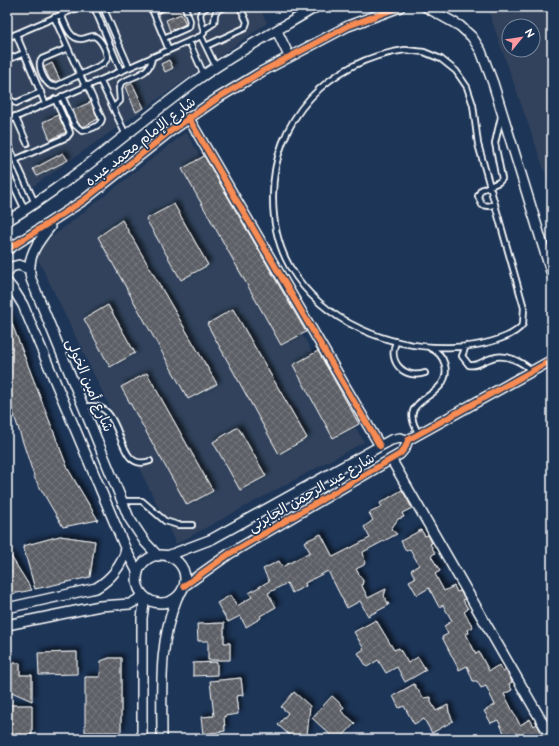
<svg xmlns="http://www.w3.org/2000/svg" width="559" height="746" viewBox="0 0 559 746" font-family="'Balsamiq Sans','Playpen Sans Arabic',sans-serif">
	<style>
		.built { fill: #30425b; fill-rule: evenodd }
		.building { fill: url(#building-cross-hatch); stroke: #fff; filter: url(#shadow) }
		.lines { fill: none; stroke-linecap: round; stroke-linejoin: round }
		.service-casing { stroke: #fff; stroke-width: 8 }
		.minor-casing { stroke: #fff; stroke-width: 12 }
		.service { stroke: #1d3557; stroke-width: 4.5 }
		.minor { stroke: #1d3557; stroke-width: 9 }
		.cycleway-casing { stroke: #1d3557; stroke-width: 8 }
		.cycleway { stroke: #f68b52; stroke-width: 6 }
		.labels { text-anchor: middle; stroke-width: 3.5; stroke-linejoin: round; paint-order: stroke }
		.street-label { font-size: 14px; fill: #fff; stroke: #1d3557 }
	</style>
	<defs>
		<pattern id="building-cross-hatch" width="8" height="8" patternUnits="userSpaceOnUse"><rect width="8" height="8" fill="#5b5f65"/><path d="M0 0l8 8M0 8l8-8" fill="none" stroke="#74777c"/></pattern>
		<filter id="shadow"><feDropShadow dx="3.5" dy="-3.5" stdDeviation="2" flood-color="#0009"/></filter>
	</defs>
	<rect width="100%" height="100%" fill="#1d3557"/>
	<filter id="ink" filterUnits="userSpaceOnUse"><feTurbulence type="fractalNoise" baseFrequency=".025" numOctaves="2"/><feDisplacementMap in="SourceGraphic" scale="8" xChannelSelector="R" yChannelSelector="G"/><feConvolveMatrix kernelMatrix="1 2 1 2 8 2 1 2 1" color-interpolation-filters="sRGB"/></filter>
	<g filter="url(#ink)">
		<path class="built" d="M7,7H259L267,23L32,187L7,133Z
			M487,7H552V192ZM509,26H533V50H509Z
			M186,132L364,442L176,544L34,251Z"/>
		<path class="building" d="M181,14L186,24L170,31L166,20Z
			M169,60L173,68L165,72L161,64Z
			M52,63L60,80L55,82L50,80L44,67Z
			M132,83L144,108L136,112L125,87Z
			M91,102L98,119L83,127L78,123L73,110Z
			M58,115L66,132L50,140L43,122Z
			M63,153L68,160L37,176L33,169Z
			M204,156L306,332L281,345L182,169Z
			M174,204L208,265L181,280L146,219Z
			M122,220L217,384L188,399L98,237Z
			M108,305L135,353L110,367L84,319Z
			M233,309L307,438L279,454L207,324Z
			M7,311L68,469L98,520L63,527L35,479L7,394Z
			M318,351L359,424L333,438L293,365Z
			M147,373L213,491L187,505L121,387Z
			M238,427L266,476L240,490L213,442Z
			M402,490L412,508L402,513L404,517L398,519L391,529L397,534L363,552L365,562L364,565L356,569L363,581L362,586L368,598L386,589L384,596L389,605L368,616L360,601L347,608L328,571L305,583L306,586L292,593L287,583L268,593L276,607L260,616L261,618L246,627L240,616L228,622L217,603L231,595L237,606L252,597L249,593L269,581L263,569L279,561L282,567L310,552L304,542L321,534L333,557L370,538L364,527L373,520L369,513L382,507L380,503Z
			M421,530L425,536L428,535L432,543L430,544L435,553L431,556L440,571L435,574L444,591L454,586L457,592L460,591L465,599L463,600L468,609L464,612L473,627L468,630L469,633L466,634L476,654L479,652L489,671L499,665L503,672L506,670L512,682L509,684L512,690L504,694L520,725L530,719L534,726L537,724L543,736L538,739H511L508,735H505L498,720L491,723L484,711L495,705L486,686L481,688L477,681H473L467,666L459,670L442,637L448,634L444,626L452,621L443,605L439,607L429,588L417,595L409,581L415,578L411,570L419,565L410,549L406,551L401,541Z
			M60,536L95,541L90,577L35,589L23,546Z
			M7,550L32,590L7,595Z
			M376,620L394,650L399,648L408,663L418,657L426,670L405,682L397,667L386,673L378,660L367,667L358,653L364,649L354,632Z
			M224,623V643H230V660H208V641H198L197,624Z
			M77,652V674L39,675L38,653Z
			M109,658H121V732H85V677H100L101,661Z
			M217,662V675L193,676V663Z
			M7,663H20V675H32V701L7,690Z
			M241,678L243,695L236,696L238,714L224,716L225,731L203,734L201,717L214,716L210,681Z
			M414,684L423,698L431,697V702L436,711L448,705L449,712L453,721L432,733L424,719L414,724L404,706L399,708L393,696Z
			M294,692L310,706L307,735H303L300,739H294L278,725L288,713L281,707Z
			M332,696L344,707L341,711L355,723L340,739H335L312,718Z
			M7,705H32V735H7Z"/>
		<g class="lines">
			<defs>
				<path id="service" d="M94,7L121,71
					M103,7L129,67
					M151,7L169,50
					M153,12L164,7
					M61,14C65,23 69,39 81,39C86,39 89,36 94,36C101,39 107,51 107,59L103,64L56,86C46,88 39,70 40,62L42,59L68,48
					M54,17L85,86
					M205,29L214,23C216,12 212,12 225,7
					M16,34L45,103
					M201,36L216,67
					M7,38L79,7
					M164,38L189,27L190,21L185,7
					M189,41L204,75
					M206,46L245,28L247,22L240,7
					M405,50L424,52L441,59L456,71L467,87L473,105L478,144L524,308L523,324C512,340 473,347 454,347C391,350 323,323 290,267C278,246 273,222 273,198C272,119 329,60 405,50Z
					M7,60L24,53
					M100,80L126,135
					M7,92L10,100L16,103L41,92
					M62,96L75,125L82,131C89,130 101,126 102,119L87,85
					M113,108L120,101L119,88L121,83C133,75 151,75 152,57
					M15,116L27,143
					M7,121L201,36L204,33L200,15L202,10L207,7
					M7,142L35,203
					M15,160L67,137L70,133L69,130L55,99
					M7,171L25,210
					M495,204L489,206L482,205L478,196L481,190L499,182L502,179L495,143L501,117
					M396,342C387,362 405,380 425,373
					M466,346L462,356L469,365C477,367 484,360 492,358C506,353 522,362 532,371
					M84,407C128,396 112,475 150,461
					M419,434C400,404 426,402 440,386C451,373 445,354 430,348
					M123,501H142L165,521L178,525H192"/>
				<path id="minor" d="M426,7L460,26L472,37L481,51L493,83L552,275
					M277,31L289,56
					M188,117L380,446
					M7,221C75,180 133,127 197,80C235,53 276,31 316,7
					M50,227C37,243 26,257 31,279L129,518L145,542L158,556
					M7,250L84,200L168,133L218,98L261,72L348,26L400,7
					M7,273L11,267L19,265L29,269
					M7,282L15,292L23,305L126,550L138,573
					M391,459L552,739
					M137 579a24 24 0 1 1 48 0a24 24 0 1 1-48 0Z
					M167,556L212,539L391,440L400,438L408,440
					M184,586L229,554L400,454L405,448L408,440L552,360
					M7,608L96,588C111,579 121,567 126,550
					M7,625L100,606L130,604L144,596
					M142,739V618L145,597
					M162,739C162,691 158,643 177,598"/>
			</defs>
			<use href="#service" class="service-casing"/>
			<use href="#minor" class="minor-casing"/>
			<use href="#service" class="service"/>
			<use href="#minor" class="minor"/>
			<defs>
				<path id="cycleway" d="M188,117L380,446
					M7,250L84,200L168,133L218,98L261,72L348,26L400,7
					M184,586L229,554L400,454L405,448L408,440L552,360"/>
			</defs>
			<use href="#cycleway" class="cycleway-casing"/>
			<use href="#cycleway" class="cycleway"/>
		</g>
	</g>
	<g class="labels">
		<g class="street-label">
			<text transform="translate(140 141) rotate(-38)" y="5">شارع الإمام محمد عبده</text>
			<text transform="translate(90 385) rotate(67)" y="5">شارع أمين الخولى</text>
			<text transform="translate(311 492) rotate(-30)" y="5">شارع عبد الرحمن الجابرتى</text>
		</g>
	</g>
	<rect width="559" height="746" fill="none" stroke="#1d3557" stroke-width="24"/>
	<rect x="12" y="12" width="535" height="722" fill="none" stroke="#fff" stroke-width="1.5" filter="url(#ink)"/>
	<g transform="translate(521 38) rotate(60)"><circle r="19" fill="#1d3557" stroke="#77869a"/>
	<path d="M0-3L7 15L0 10L-7 15Z" fill="#ff9aa2"/>
	<text y="-6" font-size="11" font-weight="bold" text-anchor="middle" fill="#ffffff">N</text>
	</g>
</svg>
